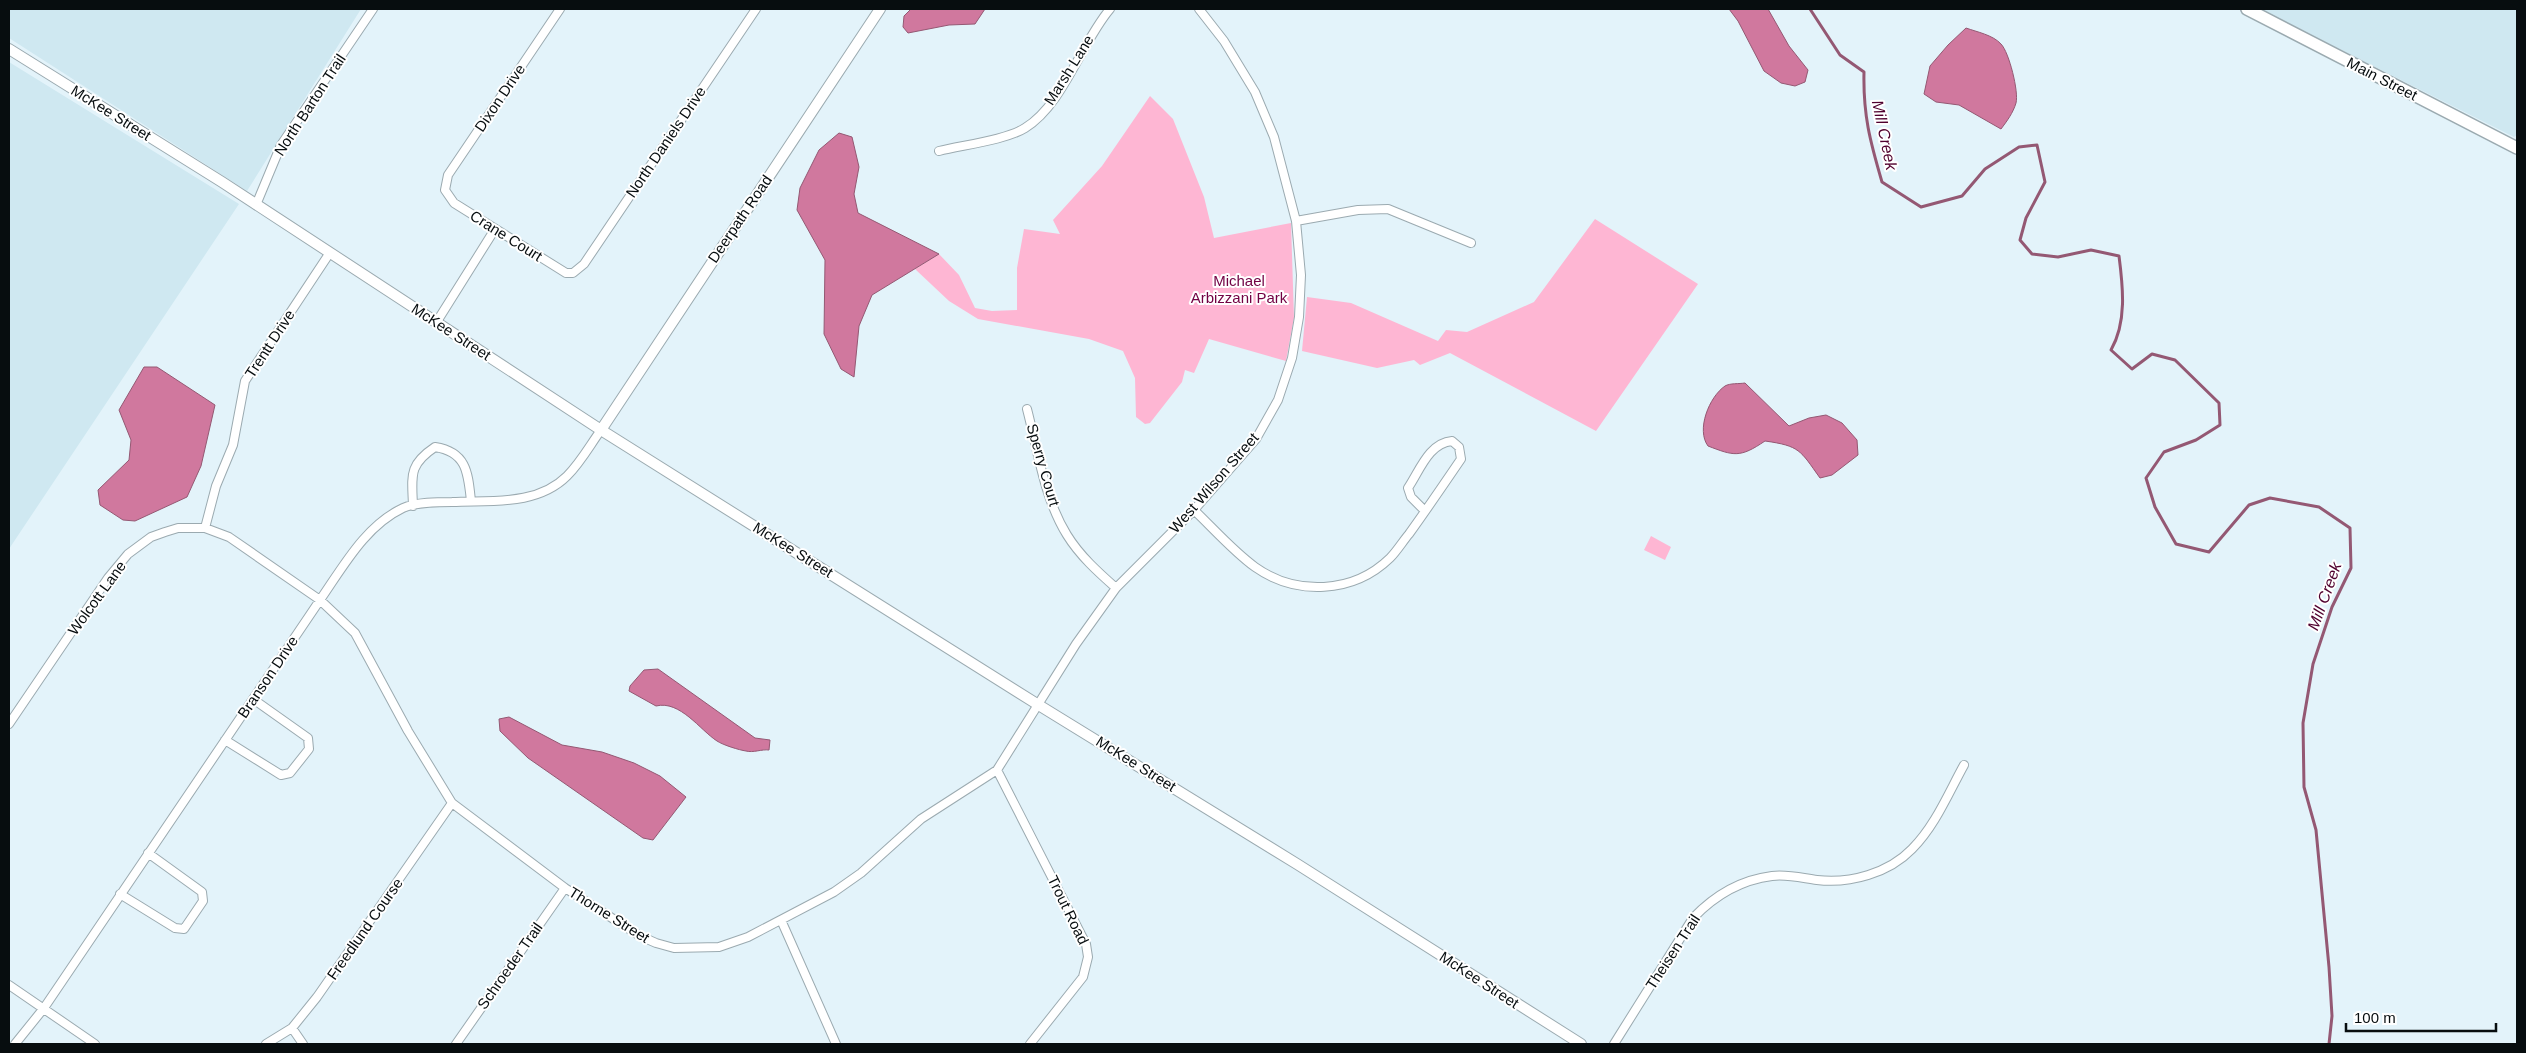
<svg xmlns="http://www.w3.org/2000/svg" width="2526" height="1053" viewBox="0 0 2526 1053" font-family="Arial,sans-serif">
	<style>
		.built { fill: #cfe8f1 }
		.green { fill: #feb6d3 }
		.water { fill: #d0789e; stroke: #945873 }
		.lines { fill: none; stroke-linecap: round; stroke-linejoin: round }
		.stream { stroke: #945873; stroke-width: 3 }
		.minor-casing { stroke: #9baab0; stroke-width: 10 }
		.tertiary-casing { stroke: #9baab0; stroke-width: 12 }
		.secondary-casing { stroke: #9baab0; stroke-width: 14 }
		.minor { stroke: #fff; stroke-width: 8 }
		.tertiary { stroke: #fff; stroke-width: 10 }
		.secondary { stroke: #fff; stroke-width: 11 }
		.labels { text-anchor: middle; stroke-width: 4; stroke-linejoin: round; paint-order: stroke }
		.street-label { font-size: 15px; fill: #070d0f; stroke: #fff }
		.park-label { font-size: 15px; fill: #710143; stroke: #fff }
		.water-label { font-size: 16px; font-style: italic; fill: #50002e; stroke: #fff }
	</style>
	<rect width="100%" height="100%" fill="#e3f3fa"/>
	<path class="built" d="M9,9H361L247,191L9,38Z
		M2260,9H2517V135L2514,137Z
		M9,62L239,204L9,549Z"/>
	<path class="green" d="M1150,96L1173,119L1204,197L1214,238L1291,223L1294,318L1286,361L1209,339L1194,373L1185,370L1182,382L1150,423L1145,424L1136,417L1135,378L1123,351L1089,339L978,319L949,301L915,269L939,254L959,275L975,308L992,311L1017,310V268L1024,229L1060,234L1053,220L1102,166Z
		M1595,219L1698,284L1596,431L1450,353L1420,365L1414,360L1377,368L1302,351L1307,297L1351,303L1438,341L1446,330L1467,332L1534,302Z
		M1651,536L1671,547L1665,560L1644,550Z"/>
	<path class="water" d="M911,9H985L975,24L949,25L908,33L903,27L904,16Z
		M1729,9H1768L1789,46L1808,70L1805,82L1795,86L1781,83L1764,71L1738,21Z
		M1966,28C1977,32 1993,35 2001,44C2009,52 2019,92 2016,103C2013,113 2007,121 2001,129L1959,105L1936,102L1924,94L1930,66L1948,45Z
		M839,133L852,137L859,167L854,194L858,213L939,254L872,295L859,326L854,377L841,369L824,334L825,260L797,210L800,188L819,150Z
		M144,367H157L215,405L201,466L187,497L135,521L123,520L100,505L98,490L129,460L131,440L119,410Z
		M1745,383L1789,426L1809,418L1826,415L1842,423L1857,440L1858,455L1832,475L1820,478C1800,450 1800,446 1765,441C1740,458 1734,456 1708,446C1696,430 1709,397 1725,386C1730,383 1739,384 1745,383Z
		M658,669L755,738L770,740L769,750C762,749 753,753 746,751C739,750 723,745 717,741C700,730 680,700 656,706L629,691L630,686L644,670Z
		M509,717L562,745L602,752L634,763L660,776L686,797L653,840L643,838L528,758L500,731L499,719Z"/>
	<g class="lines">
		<path class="stream" d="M1810,9L1840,55L1864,72C1863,115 1870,141 1882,182L1921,207L1962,196L1985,169L2019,147L2037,145L2045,182L2026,218L2020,240L2032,254L2058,257L2091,250L2119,256C2123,287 2127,322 2111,350L2132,369L2152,354L2175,360L2219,403L2220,425L2196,440L2164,452L2146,478L2155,507L2176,544L2209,552L2249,505L2270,498L2319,507L2350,528L2351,568L2332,607L2313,664L2303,723L2304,787L2316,830L2329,967L2332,1016L2329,1044"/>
		<defs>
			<path id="minor" d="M560,9L448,175L445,190L454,203L566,273H573L584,264L756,9
				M939,151C963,145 1006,140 1025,128C1063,105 1081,43 1110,9
				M256,205L281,145L373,9
				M1296,221L1358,210L1388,209L1471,243
				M436,323L495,229
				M1027,409C1038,451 1044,498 1067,535C1080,556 1098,572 1116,588
				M413,506C412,476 408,465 435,447C467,452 468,473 471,501
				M1194,510C1213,528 1233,551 1255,567C1296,596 1353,594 1390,558C1397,551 1403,541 1409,534C1427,509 1444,484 1461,459L1459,447L1452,441C1429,443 1420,470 1408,488L1411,497L1425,511
				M205,528L216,486L233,445L245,381L329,254
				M9,724L108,578L128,554L151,537L165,532L178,528H205L229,537L320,600L355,633L408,731L452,803L565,888L640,936L656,943L674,948L719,947L748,937L834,892L861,873L921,819L997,770L1076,644L1116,588L1194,510L1256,439L1278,400L1292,358L1299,317L1301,275L1296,221L1274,137L1255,92L1224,41L1199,9
				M225,740L281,775L290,773L309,749L308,738L253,699
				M997,770L1086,944L1088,957L1083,977L1030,1044
				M120,894L175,928L184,929L203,901L202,892L148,853
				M781,920L836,1044
				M9,985L95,1044
				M292,1028L303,1044
				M15,1044L44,1008L320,600C343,567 365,526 403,508C416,502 438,502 452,502C491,500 537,506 567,476C581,462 590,445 601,430
				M266,1044L292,1028L317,997L452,803
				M456,1044L565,888
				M1614,1044L1693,918C1715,895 1740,880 1772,876C1787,874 1802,878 1817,880C1850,884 1889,873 1912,849C1935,826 1948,794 1964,765"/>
			<path id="tertiary" d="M9,49L222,182L601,430L1037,704L1297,864L1581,1044
				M601,430L880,9"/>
			<path id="secondary" d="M2247,9L2517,148"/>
		</defs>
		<use href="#minor" class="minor-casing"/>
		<use href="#tertiary" class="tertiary-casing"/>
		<use href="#secondary" class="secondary-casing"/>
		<use href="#minor" class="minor"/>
		<use href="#tertiary" class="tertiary"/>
		<use href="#secondary" class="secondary"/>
	</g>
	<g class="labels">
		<g class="street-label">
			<text transform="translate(1069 70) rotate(-58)" y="5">Marsh Lane</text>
			<text transform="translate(2382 79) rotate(27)" y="5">Main Street</text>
			<text transform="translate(500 98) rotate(-56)" y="5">Dixon Drive</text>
			<text transform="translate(310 105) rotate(-57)" y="5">North Barton Trail</text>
			<text transform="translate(111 113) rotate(32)" y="5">McKee Street</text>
			<text transform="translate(666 142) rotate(-56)" y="5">North Daniels Drive</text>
			<text transform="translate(740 219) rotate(-56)" y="5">Deerpath Road</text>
			<text transform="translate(506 236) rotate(32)" y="5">Crane Court</text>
			<text transform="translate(451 332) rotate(33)" y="5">McKee Street</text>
			<text transform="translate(270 344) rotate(-57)" y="5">Trentt Drive</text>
			<text transform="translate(1043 465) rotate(74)" y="5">Sperry Court</text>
			<text transform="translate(1214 483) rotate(-49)" y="5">West Wilson Street</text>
			<text transform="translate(793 550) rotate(32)" y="5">McKee Street</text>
			<text transform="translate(97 598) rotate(-54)" y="5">Wolcott Lane</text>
			<text transform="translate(268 677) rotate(-56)" y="5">Branson Drive</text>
			<text transform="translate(1136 764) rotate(32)" y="5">McKee Street</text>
			<text transform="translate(1068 910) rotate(64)" y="5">Trout Road</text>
			<text transform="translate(609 915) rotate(32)" y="5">Thorne Street</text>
			<text transform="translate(365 929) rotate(-55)" y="5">Freedlund Course</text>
			<text transform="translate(1673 952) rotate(-57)" y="5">Theisen Trail</text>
			<text transform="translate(510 966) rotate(-55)" y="5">Schroeder Trail</text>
			<text transform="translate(1479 980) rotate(33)" y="5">McKee Street</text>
		</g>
		<g class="park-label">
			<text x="1239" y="286">Michael<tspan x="1239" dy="17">Arbizzani Park</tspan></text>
		</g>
		<g class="water-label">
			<text transform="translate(1885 135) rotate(78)" y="6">Mill Creek</text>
			<text transform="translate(2324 596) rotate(-70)" y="6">Mill Creek</text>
		</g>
	</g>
	<rect width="2526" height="1053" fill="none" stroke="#070d0f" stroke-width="20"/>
	<path d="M2346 1023v8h150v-8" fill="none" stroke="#070d0f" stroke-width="2.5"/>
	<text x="2354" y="1023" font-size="15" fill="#070d0f" stroke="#ffffff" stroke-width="4" paint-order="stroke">100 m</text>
</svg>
